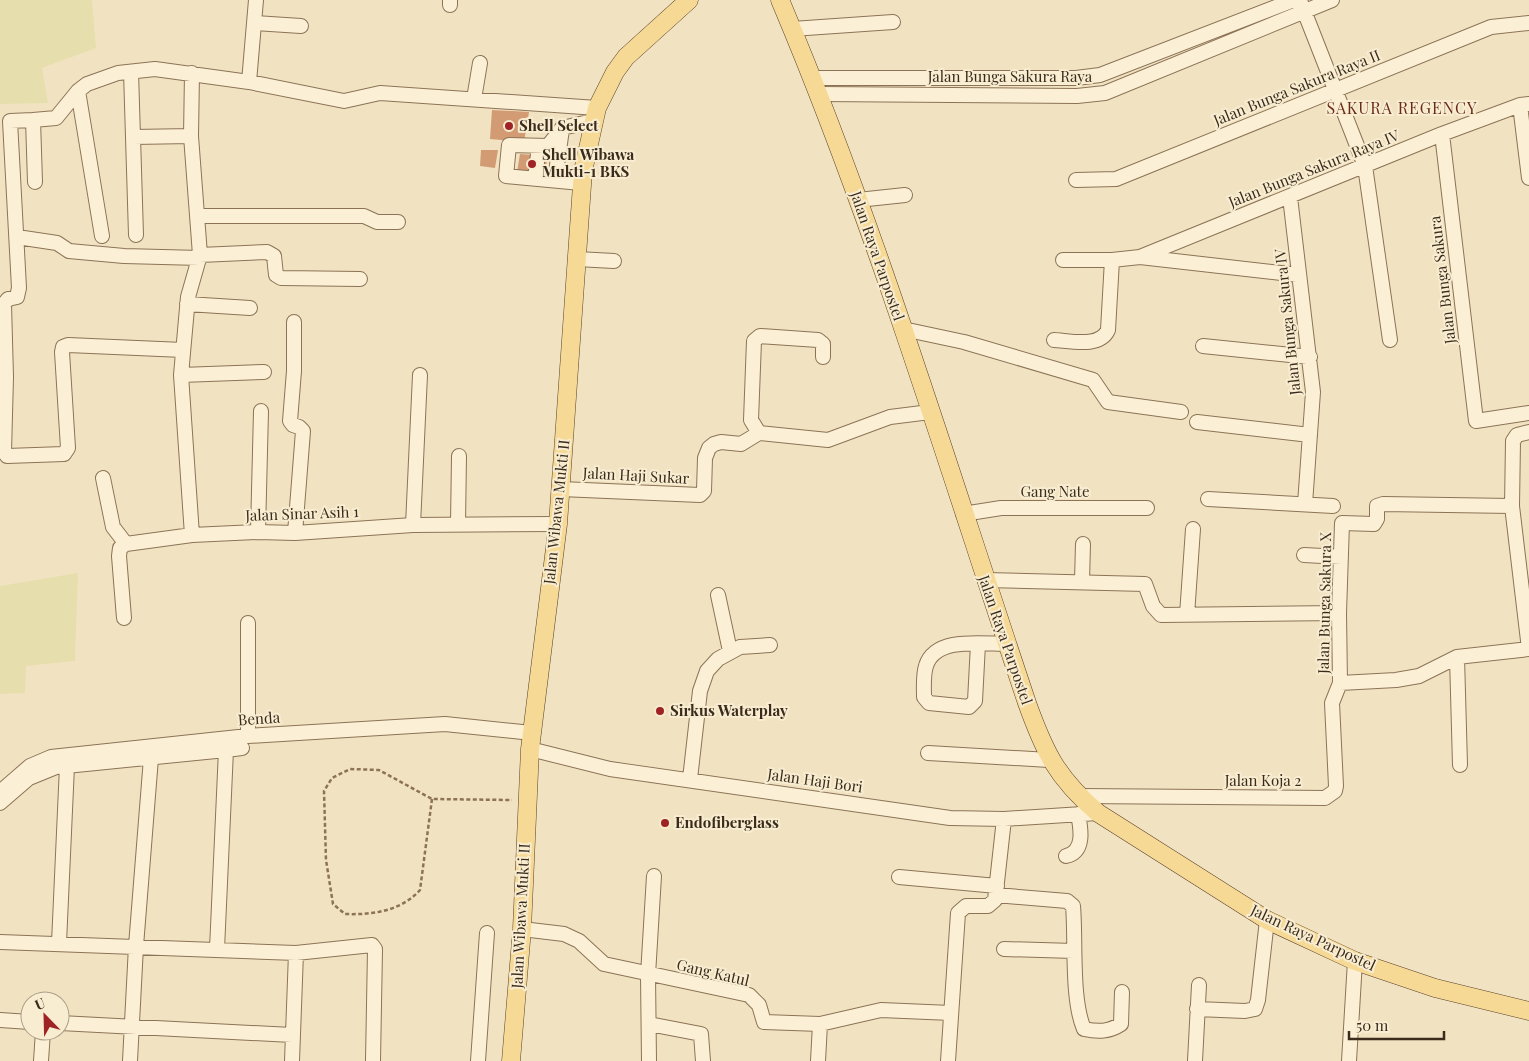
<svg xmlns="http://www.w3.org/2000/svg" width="1529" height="1061" viewBox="0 0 1529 1061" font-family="'Playfair Display',serif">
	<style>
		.farmland { fill: #e7deae }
		.building { fill: #d29b74 }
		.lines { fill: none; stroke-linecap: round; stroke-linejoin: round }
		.minor-casing { stroke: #8c7357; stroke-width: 16 }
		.major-casing { stroke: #59412c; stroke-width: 19 }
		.path { stroke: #8c7357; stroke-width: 2.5; stroke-dasharray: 4 2.5; stroke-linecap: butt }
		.minor { stroke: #fbf0d5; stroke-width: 14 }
		.major { stroke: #f7d996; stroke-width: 18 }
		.poi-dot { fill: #9f2324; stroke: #f8edd1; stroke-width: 2 }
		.labels { text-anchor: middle; stroke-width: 4; stroke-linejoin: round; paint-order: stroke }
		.street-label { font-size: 15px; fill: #3a2b1c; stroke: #f8edd1 }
		.poi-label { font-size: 15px; font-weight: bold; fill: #3a2b1c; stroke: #f8edd1; text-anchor: start }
		.neighbourhood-label { font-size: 16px; letter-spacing: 1px; fill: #6a2a19; stroke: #f8edd1 }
	</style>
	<rect width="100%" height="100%" fill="#f1e3c1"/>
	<path class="farmland" d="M0,0H92L96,48L42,68L48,103L0,104Z
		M78,573L75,661L26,666L25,693L0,694V586Z"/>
	<path class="building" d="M492,110L529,112L524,142L490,139Z
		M481,150H498L495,168L480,166Z
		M520,154L547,156L546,175L517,172Z"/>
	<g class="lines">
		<defs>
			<path id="minor" d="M1301,3L1365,166L1390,340
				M450,5V0
				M255,23L301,26
				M792,29L893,22
				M131,72L136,235
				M192,73L191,136L200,255L188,297L181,375L192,535
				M812,78H1076L1100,75L1294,0
				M249,82L256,0
				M78,91L102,236
				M819,94L1077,96L1105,93L1332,0
				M474,99L480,63
				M1520,105L1529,178
				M33,120L10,121L19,288L17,297L8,299L4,304L6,377L4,452L7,456L64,454L68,448L62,352L63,347L68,345L183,350
				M1442,134L1476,421L1529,413
				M133,137L191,136
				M535,179L539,146
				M555,180L562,129
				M1076,180L1116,179L1491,27L1529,23
				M35,182L33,120L56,118L78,91L87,84L118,73L155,69L249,82L344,101L380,93L597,108
				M581,183L506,176L509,145L548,146L562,128L593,121
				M1290,197L1313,392L1305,504
				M858,200L905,195
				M198,216H364L377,222H398
				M17,237L57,243L69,251L124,256L200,258
				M200,255L267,252L274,256L276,275L281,278L360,279
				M1140,257L1442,134L1520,105L1529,104
				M577,259L614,261
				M1063,260H1112L1140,257L1299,275
				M187,304L250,308
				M294,322V371L290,421L293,425L299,427L303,431L295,533
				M903,329L964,342L1093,380L1108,402L1181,412
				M1054,340C1071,341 1100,348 1108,330L1112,260
				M1203,346L1310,357
				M181,375L264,372
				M1197,422L1310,435
				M759,433L751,420L754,341L760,336L818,340L823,344V357
				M103,478L113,527L126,544
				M561,489L700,495L704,491L705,458L709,448L714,444L721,442L741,444L759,433L828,440L890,417L930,412
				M1208,499L1333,506
				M963,514L1001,508H1147
				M458,524L459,456
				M413,525L420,375
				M258,532L261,411
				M1304,555L1341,557
				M985,580L1145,584L1153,606L1161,615L1339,613
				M1082,581L1083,544
				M718,595L730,651
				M1187,615L1193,529
				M124,618L119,556L120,548L126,544L192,535L258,532L295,533L413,525L558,524
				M978,644L975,701L969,707L929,703L924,697C924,687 923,675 926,666C935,636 983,644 1007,644
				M1529,649L1512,506L1513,441L1517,435L1529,432
				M1457,657L1460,765
				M1340,683L1396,680L1419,676L1457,657L1529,649
				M248,736V623
				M530,749L610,769L950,818L1004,819L1098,813
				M928,753L1049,760
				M690,779L700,691L707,671L718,659L740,647L770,645
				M0,792L30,766L51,757L248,736L445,724L532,733
				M1078,796L1325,798L1335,791L1336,786L1332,703L1340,683L1339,613L1342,523L1374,524L1377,519V506L1383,504L1512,506
				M0,803L29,778L56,767L226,750
				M1066,856C1085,852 1081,829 1078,814
				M899,877L997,886
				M996,895L1067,901L1073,906C1076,940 1071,999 1084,1029C1098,1032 1109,1032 1121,1024L1122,992
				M522,929L564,934L579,941L604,964L749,995L759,1005L764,1022L820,1024L881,1010L951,1013
				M0,942L296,953L372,945L375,949L373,1061
				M59,943L67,766
				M217,949L226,750L242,748
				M1004,949L1074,951
				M1197,1009L1245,1011L1255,1009L1258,1000L1267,920
				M0,1020L30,1022
				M60,1023L292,1035
				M649,1024L701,1034L703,1061
				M41,1061L43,1031
				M130,1061L136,946L151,758
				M292,1061L296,953
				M478,1061L487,933
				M649,1061L648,975L654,876
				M818,1061L820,1024
				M948,1061L958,913L966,906H988L995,900L1004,819
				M1195,1061L1199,985
				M1349,1061L1355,961"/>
			<path id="major" d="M780,0C877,229 948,468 1027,703C1045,753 1057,778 1098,813L1267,920L1355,961L1435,988L1529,1011
				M511,1061L522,929L530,749L558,524L583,171L597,108L615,72L626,57L689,0"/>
		</defs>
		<use href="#minor" class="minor-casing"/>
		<use href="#major" class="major-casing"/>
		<path class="path" d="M432,799L420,890C401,911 373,915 345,914L333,904L326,860L324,791L332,778L350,769L379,770L432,799L512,800"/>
		<use href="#minor" class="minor"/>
		<use href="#major" class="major"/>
	</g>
	<g class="poi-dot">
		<circle cx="509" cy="126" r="5"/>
		<circle cx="532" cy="164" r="5"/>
		<circle cx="660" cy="711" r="5"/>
		<circle cx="665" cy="823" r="5"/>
	</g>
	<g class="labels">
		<g class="street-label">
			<text x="1010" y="82">Jalan Bunga Sakura Raya</text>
			<text transform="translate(1297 88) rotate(-22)" y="5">Jalan Bunga Sakura Raya II</text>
			<text transform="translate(1314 169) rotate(-22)" y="5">Jalan Bunga Sakura Raya IV</text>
			<text transform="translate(877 256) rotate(71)" y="5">Jalan Raya Parpostel</text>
			<text transform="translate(1443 280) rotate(-97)" y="5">Jalan Bunga Sakura</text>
			<text transform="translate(1288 322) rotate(-96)" y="5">Jalan Bunga Sakura IV</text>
			<text transform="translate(636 476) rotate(3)" y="5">Jalan Haji Sukar</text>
			<text x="1055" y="497">Gang Nate</text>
			<text transform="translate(557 512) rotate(-84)" y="5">Jalan Wibawa Mukti II</text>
			<text transform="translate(302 514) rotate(-2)" y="5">Jalan Sinar Asih 1</text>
			<text transform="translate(1325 603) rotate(-89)" y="5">Jalan Bunga Sakura X</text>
			<text transform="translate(1005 640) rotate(71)" y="5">Jalan Raya Parpostel</text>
			<text transform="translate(259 719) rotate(-4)" y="5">Benda</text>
			<text transform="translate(815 781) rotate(8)" y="5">Jalan Haji Bori</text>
			<text x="1263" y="786">Jalan Koja 2</text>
			<text transform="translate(521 916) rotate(-87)" y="5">Jalan Wibawa Mukti II</text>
			<text transform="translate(1313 938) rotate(25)" y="5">Jalan Raya Parpostel</text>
			<text transform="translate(713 973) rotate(13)" y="5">Gang Katul</text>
		</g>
		<g class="poi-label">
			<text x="519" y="131">Shell Select</text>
			<text x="542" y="160">Shell Wibawa<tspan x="542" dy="17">Mukti-1 BKS</tspan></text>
			<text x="670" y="716">Sirkus Waterplay</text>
			<text x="675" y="828">Endofiberglass</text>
		</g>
		<g class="neighbourhood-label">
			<text x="1402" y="114">SAKURA REGENCY</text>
		</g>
	</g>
	<g transform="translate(45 1016) rotate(337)"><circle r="24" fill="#f8edd1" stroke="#ac9f89"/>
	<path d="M0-4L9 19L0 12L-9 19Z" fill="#9f2324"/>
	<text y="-8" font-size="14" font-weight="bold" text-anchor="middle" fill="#3a2b1c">U</text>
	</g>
	<path d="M1349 1031v8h95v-8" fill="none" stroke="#3a2b1c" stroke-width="2.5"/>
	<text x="1356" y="1031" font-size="15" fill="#3a2b1c" stroke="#f8edd1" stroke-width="4" paint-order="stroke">50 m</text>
</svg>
